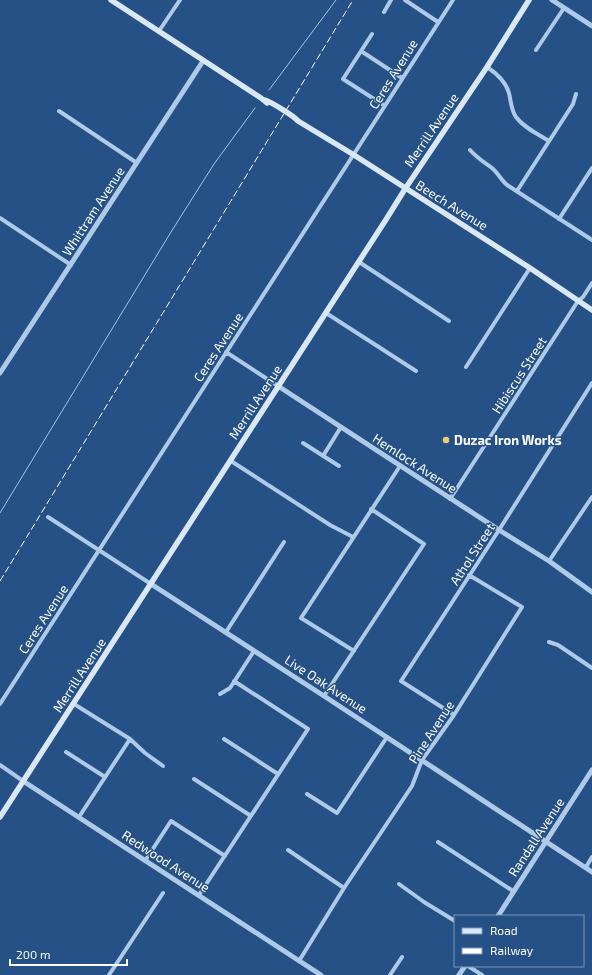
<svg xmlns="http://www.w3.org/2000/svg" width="592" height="975" viewBox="0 0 592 975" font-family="'Exo 2',sans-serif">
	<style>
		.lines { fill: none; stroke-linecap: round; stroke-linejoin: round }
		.stream { stroke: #a3c5e9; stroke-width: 1 }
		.minor { stroke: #afcae8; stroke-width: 4 }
		.tertiary { stroke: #afcae8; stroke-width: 5 }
		.secondary { stroke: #d9e7f7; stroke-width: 5.5 }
		.rail { stroke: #fff; stroke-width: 1; stroke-dasharray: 7 3; stroke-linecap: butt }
		.poi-dot { fill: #f2cb73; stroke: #255186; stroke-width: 1.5 }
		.labels { text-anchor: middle; stroke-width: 3; stroke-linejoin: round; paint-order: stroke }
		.street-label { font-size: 13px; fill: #fff; stroke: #255186 }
		.poi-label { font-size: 13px; font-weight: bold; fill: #fff; stroke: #255186; text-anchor: start }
	</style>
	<rect width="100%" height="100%" fill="#255186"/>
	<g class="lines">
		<path class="stream" d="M269,90L336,0
			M0,513L171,232L214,164L255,108"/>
		<path class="minor" d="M405,0L438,22
			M384,12L391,0
			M159,31L180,0
			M372,34L343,79L385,106
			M536,50L564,8
			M361,51L402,78
			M487,67C496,73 506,82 509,93C511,101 511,110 516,117C524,128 538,134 549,141
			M59,111L137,163
			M470,150C477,158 484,162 492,168C498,173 501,180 507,185L592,240
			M517,191L573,104L576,94
			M0,218L71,265
			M559,219L592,168
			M359,262L449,321
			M326,313L416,371
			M226,352L278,386
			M466,367L530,268
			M303,443L339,466
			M323,456L341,427
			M231,461L330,525L353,537
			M450,499L578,301L583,297L592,283
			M48,517L151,584
			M549,561L592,497
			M226,632L284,542
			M549,642L558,645L592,668
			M354,651L301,618L400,466
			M220,694L230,688L254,651
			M324,696L424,544L371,509
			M0,704L453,0
			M74,704L130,739L145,753L163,766
			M454,715L401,681L499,530L592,383
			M224,739L278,774
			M66,752L105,777
			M0,765L23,781
			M194,779L251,816
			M307,794L337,813L387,737
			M79,817L130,739
			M438,842L513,891
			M288,850L344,888
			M145,861L171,821L225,856
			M586,867L592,857
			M399,884L424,902L455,921
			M199,895L308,729L234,681
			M299,961L344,888L412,786L422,760L454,715L522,607L469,575
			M468,966L482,975
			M109,975L163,893
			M390,975L402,957"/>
		<path class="tertiary" d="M552,0L592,26
			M0,373L203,61
			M278,386L499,530L549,561L592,592
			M151,584L324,696L592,872
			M23,781L321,975
			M498,916L592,770
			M459,975L465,966"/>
		<path class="secondary" d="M111,0L261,98L267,103
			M265,100C271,102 294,116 298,121L354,155L530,268L592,310
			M0,817L387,218L405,189L487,67L529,0"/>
		<path class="rail" d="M0,581L353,0"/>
	</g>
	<circle class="poi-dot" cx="446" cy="440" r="4"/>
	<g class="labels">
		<g class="street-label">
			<text transform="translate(393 74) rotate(-58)" y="5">Ceres Avenue</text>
			<text transform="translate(431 130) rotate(-56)" y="5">Merrill Avenue</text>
			<text transform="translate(452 205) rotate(32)" y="5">Beech Avenue</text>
			<text transform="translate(93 211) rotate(-57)" y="5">Whittram Avenue</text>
			<text transform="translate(218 347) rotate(-57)" y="5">Ceres Avenue</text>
			<text transform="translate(519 375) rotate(-57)" y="5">Hibiscus Street</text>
			<text transform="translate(255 402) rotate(-57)" y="5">Merrill Avenue</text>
			<text transform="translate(415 463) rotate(33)" y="5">Hemlock Avenue</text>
			<text transform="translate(472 554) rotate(-57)" y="5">Athol Street</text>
			<text transform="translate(43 619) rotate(-57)" y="5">Ceres Avenue</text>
			<text transform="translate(79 675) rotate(-57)" y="5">Merrill Avenue</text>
			<text transform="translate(326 684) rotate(33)" y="5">Live Oak Avenue</text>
			<text transform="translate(431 732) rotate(-57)" y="5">Pine Avenue</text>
			<text transform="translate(536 837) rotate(-57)" y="5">Randall Avenue</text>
			<text transform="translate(166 861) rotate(33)" y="5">Redwood Avenue</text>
		</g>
		<g class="poi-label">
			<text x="454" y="445">Duzac Iron Works</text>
		</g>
	</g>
	<rect x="454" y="915" width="130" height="52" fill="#255186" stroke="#7c97b6"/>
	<rect x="462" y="928" width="20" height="6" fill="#d9e7f7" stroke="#7c97b6"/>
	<text x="490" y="935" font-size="12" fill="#ffffff">Road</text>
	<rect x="462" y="948" width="20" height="6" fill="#ffffff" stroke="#7c97b6"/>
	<text x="490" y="955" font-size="12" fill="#ffffff">Railway</text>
	<path d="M10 959v6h117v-6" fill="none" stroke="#ffffff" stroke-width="2"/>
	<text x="16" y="959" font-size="12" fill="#ffffff" stroke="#255186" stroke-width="3" paint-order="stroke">200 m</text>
</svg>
